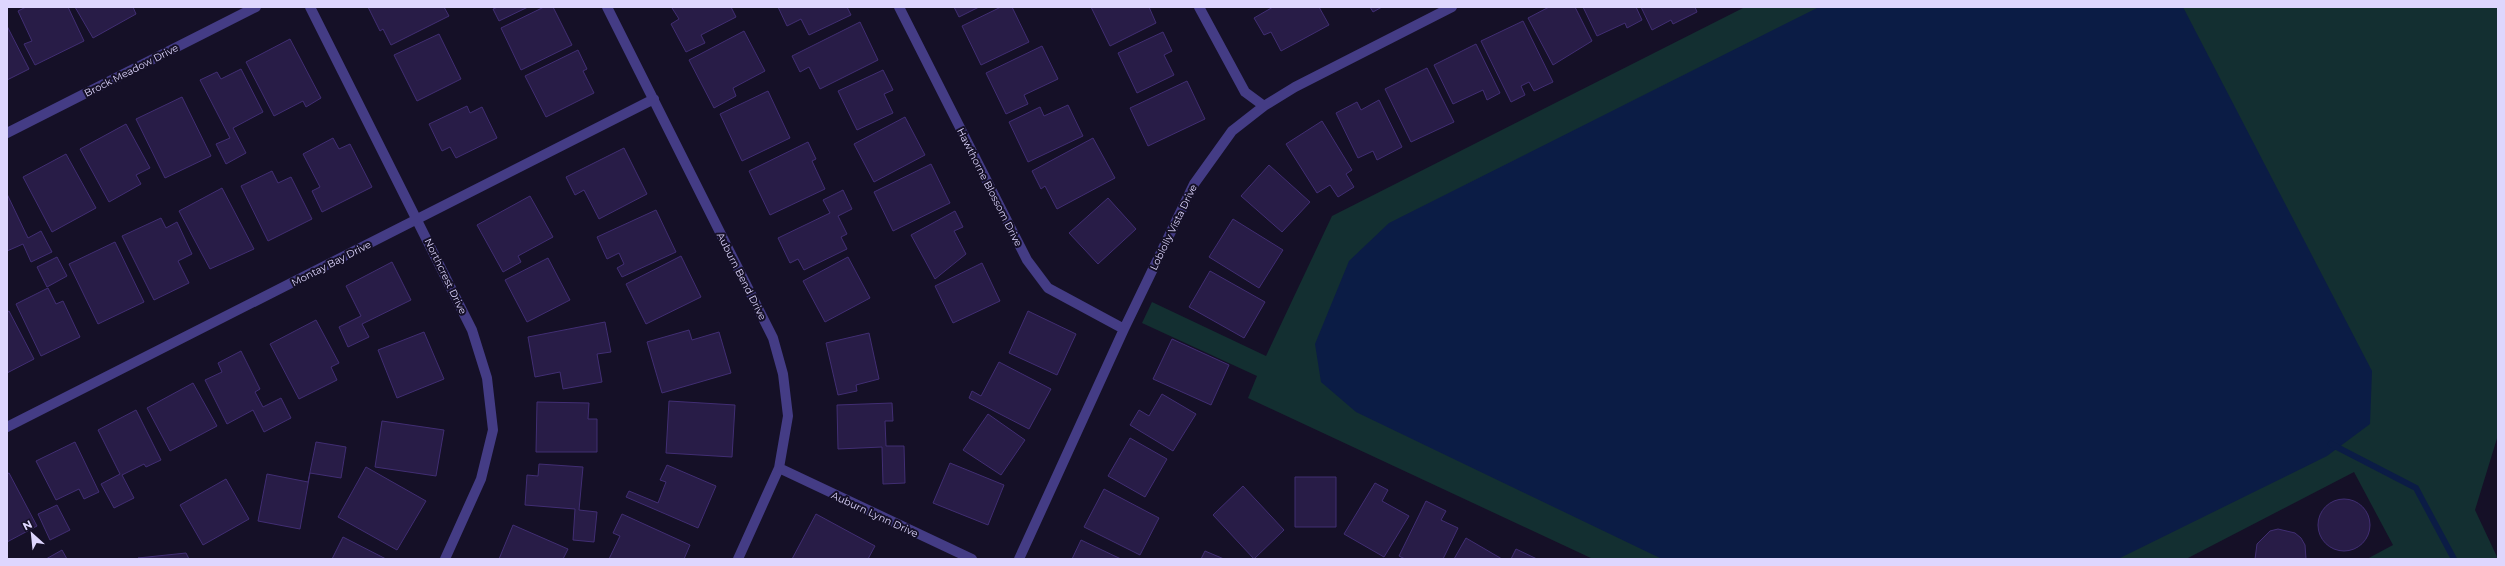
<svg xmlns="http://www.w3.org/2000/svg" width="2505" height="566" viewBox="0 0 2505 566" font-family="Montserrat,sans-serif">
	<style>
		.green { fill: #132f31 }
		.water { fill: #0b1c45 }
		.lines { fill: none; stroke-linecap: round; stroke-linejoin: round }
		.stream { stroke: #0b1c45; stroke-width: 6 }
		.building { fill: #281c47; stroke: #412e73 }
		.street { stroke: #443c85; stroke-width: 10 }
		.labels { text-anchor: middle; stroke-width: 4; stroke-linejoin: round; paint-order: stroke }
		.street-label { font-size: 10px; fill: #ded6fe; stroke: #151027 }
	</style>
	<rect width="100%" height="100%" fill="#151027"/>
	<path class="green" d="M1745,7H2498V435L2475,510L2498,559H2367L2393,545L2354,472L2186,559H1593L1248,398L1257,376L1142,323L1152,302L1266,356L1332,216Z"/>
	<path class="water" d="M1819,7H2183L2372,371L2370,424L2327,456L2118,559H1662L1356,412L1321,382L1315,344L1349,261L1389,223Z"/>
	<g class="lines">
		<path class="stream" d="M2331,444L2416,488L2454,559"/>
	</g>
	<path class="building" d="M26,7H68L84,41L35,65L24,44L32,41L18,11Z
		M75,7H133L136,14L93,38Z
		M368,7H444L449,16L391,45L383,29L380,31Z
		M498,7H528L499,21L493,9Z
		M544,7H553L572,45L521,70L501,28Z
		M674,7H731L736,17L701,35L705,43L686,52L671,24L679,19L672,8Z
		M778,7H847L851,15L809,35L801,19L787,26Z
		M954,7H979L959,17Z
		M1001,7H1012L1029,42L981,65L962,26Z
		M1091,7H1149L1156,23L1110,46Z
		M1273,7H1319L1329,25L1281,51L1271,32L1264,35L1254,18Z
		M1370,7H1382L1373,12Z
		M1549,7H1575L1592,41L1553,65L1528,18Z
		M1583,7H1636L1642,20L1627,28L1625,23L1597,36Z
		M1641,7H1695L1697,12L1673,24L1671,20L1652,30Z
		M1523,21L1553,82L1534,91L1529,82L1521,86L1525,95L1511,102L1481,41Z
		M860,22L878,60L820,89L809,67L800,72L792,56Z
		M7,26L29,69L7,80Z
		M744,31L765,71L733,88L736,96L714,108L689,60Z
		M1163,32L1172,51L1164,55L1174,75L1137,93L1118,53Z
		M439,34L461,79L417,101L394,55Z
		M290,39L321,98L306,107L303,101L274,116L246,62Z
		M1476,44L1500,93L1487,100L1483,90L1453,104L1434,65Z
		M1042,46L1058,79L1024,95L1028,104L1006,114L986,73Z
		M578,50L587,69L583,71L594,93L546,117L525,76Z
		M1427,68L1454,122L1411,142L1385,89Z
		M241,69L263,112L233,128L246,153L226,164L216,144L230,138L200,80L217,72L221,79Z
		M883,70L893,90L884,94L893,113L857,130L838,91Z
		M1187,81L1205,119L1148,146L1130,108Z
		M768,91L790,138L742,161L720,114Z
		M182,97L211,156L165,178L136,119Z
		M1379,100L1402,147L1377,160L1373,151L1358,158L1336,113L1357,102L1361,110Z
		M1068,105L1083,136L1028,162L1009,122L1040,107L1044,116Z
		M467,106L470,113L482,107L497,138L456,158L450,147L442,151L429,124Z
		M905,117L925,155L874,182L854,144Z
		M1322,121L1352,170L1346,174L1354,187L1338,197L1330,185L1317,193L1286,144Z
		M126,124L150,168L136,175L141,184L109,202L80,149Z
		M333,138L339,149L350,144L372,187L322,212L312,191L320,187L303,154Z
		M1093,138L1115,178L1057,209L1045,186L1041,189L1032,171Z
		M808,142L816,159L812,161L825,189L770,215L749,171Z
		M624,148L647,194L599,219L584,190L575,195L566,177Z
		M66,154L96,208L52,232L23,177Z
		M931,164L950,203L893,231L874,192Z
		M1269,165L1310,202L1282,232L1241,196Z
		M272,171L278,183L291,177L312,219L268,241L241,186Z
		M222,188L254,249L210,269L179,211Z
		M843,190L852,209L838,216L847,234L841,237L847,249L804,270L798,259L790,263L778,238L830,213L823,200Z
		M7,194L28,238L41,231L52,252L31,262L23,244L7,251Z
		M530,196L553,237L518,256L521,262L503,272L477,225Z
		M1108,198L1136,229L1098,264L1069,233Z
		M656,210L676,252L622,277L617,268L624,264L619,253L607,259L597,237Z
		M955,211L963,227L954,231L966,254L935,279L911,235Z
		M161,218L166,228L177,222L192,254L178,261L189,283L154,300L122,236Z
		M1233,219L1283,250L1259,288L1209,257Z
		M115,242L144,302L98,324L69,264Z
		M681,256L701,297L646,324L626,284Z
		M57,257L67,276L47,287L37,267Z
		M848,257L870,298L825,322L803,281Z
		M548,258L570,300L527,322L505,280Z
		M392,262L411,300L362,324L369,337L348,347L339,327L361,316L346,286Z
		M982,263L1000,301L953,323L935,286Z
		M1210,271L1265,302L1244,338L1189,307Z
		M48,288L56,304L63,301L80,337L41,356L16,304Z
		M9,311L34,359L7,373V312Z
		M1028,311L1076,334L1057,375L1009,353Z
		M316,320L339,363L331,367L337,380L299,399L270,344Z
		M605,322L611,352L597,354L602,382L563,389L560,372L535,377L528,337Z
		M689,330L692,340L719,332L731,373L662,393L647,342Z
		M424,332L444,379L397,398L378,350Z
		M869,333L879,379L856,385L857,391L838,395L826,343Z
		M1172,339L1229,365L1211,405L1153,379Z
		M241,351L260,389L255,392L263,407L281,398L291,418L264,432L253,410L227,424L205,380L222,372L218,363Z
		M999,362L1051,389L1029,429L969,398L972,391L981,396Z
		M193,383L217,426L170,451L147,408Z
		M1162,394L1196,414L1173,451L1130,425L1139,410L1149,416Z
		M669,401L735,405L732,457L666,453Z
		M537,402L589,403L588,419H597V452H536Z
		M892,403L893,421H885L886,446H904L905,483L883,484L882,447L838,449L837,405Z
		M136,410L161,460L146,467L144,464L122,475L134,498L114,508L101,484L120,474L98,430Z
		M988,414L1025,440L1001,475L963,450Z
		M382,421L444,430L436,476L375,467Z
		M1130,438L1167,459L1145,497L1108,476Z
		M75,442L99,492L84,499L79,489L56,500L36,461Z
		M316,442L346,447L341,478L310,473L300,529L258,521L267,474L308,482Z
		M950,463L1004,485L988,525L933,503Z
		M539,464L583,467L579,510L597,512L594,542L573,540L575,509L525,505L527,475L538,476Z
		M667,465L716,486L698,528L626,497L629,491L658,503L666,482L660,480Z
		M366,467L426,501L397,550L338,517Z
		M9,473L37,526L7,542V474Z
		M1295,477H1336V527H1295Z
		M226,479L249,519L203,545L180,505Z
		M1375,483L1388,490L1382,501L1409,516L1384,557L1344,534Z
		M1243,486L1284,530L1254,559L1213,515Z
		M1104,489L1159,518L1140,555L1084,527Z
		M2318 525a26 26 0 1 1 52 0a26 26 0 1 1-52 0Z
		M1426,501L1446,511L1441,520L1458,528L1443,559H1405L1399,556Z
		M57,505L70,530L50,540L38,514Z
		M622,514L690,545L684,559H609L620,536L613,533Z
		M816,514L875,546L868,559H792Z
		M513,525L568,549L563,559H499Z
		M2278,529L2295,533L2301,538L2305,545L2306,559H2255L2257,544L2270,531Z
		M343,537L386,559H332Z
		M1466,538L1502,559H1454Z
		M1081,540L1121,559H1072Z
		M1516,549L1537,559H1511Z
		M62,550L67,559H46Z
		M1205,551L1224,559H1201Z
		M186,553L189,559L138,558Z"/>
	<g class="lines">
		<path class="street" d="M310,7L472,330L487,378L493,430L481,479L445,559
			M607,7L773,338L783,374L788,416L779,468L738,559
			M899,7L1027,260L1048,288L1124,329
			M1199,7L1245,92L1264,106
			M7,133L256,7
			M7,427L654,99
			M779,468L972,559
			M1019,559L1124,329L1194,184L1232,131L1264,106L1295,87L1452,7"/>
	</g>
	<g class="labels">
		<g class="street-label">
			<text transform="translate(131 70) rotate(-27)" y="4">Brock Meadow Drive</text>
			<text transform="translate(990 187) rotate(63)" y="4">Hawthorne Blossom Drive</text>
			<text transform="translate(1173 227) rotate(-64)" y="4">Loblolly Vista Drive</text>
			<text transform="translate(331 263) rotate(-27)" y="4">Montay Bay Drive</text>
			<text transform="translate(446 276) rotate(64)" y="4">Northcrest Drive</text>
			<text transform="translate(742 276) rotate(63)" y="4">Auburn Bend Drive</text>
			<text transform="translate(875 514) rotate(25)" y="4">Auburn Lynn Drive</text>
		</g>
	</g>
	<rect width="2505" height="566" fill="none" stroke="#ded6fe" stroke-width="16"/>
	<g transform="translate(32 534) rotate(333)" stroke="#151027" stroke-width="3" paint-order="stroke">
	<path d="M0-3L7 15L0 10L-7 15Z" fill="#ded6fe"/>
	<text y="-6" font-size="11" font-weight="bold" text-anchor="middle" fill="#ded6fe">N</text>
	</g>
</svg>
